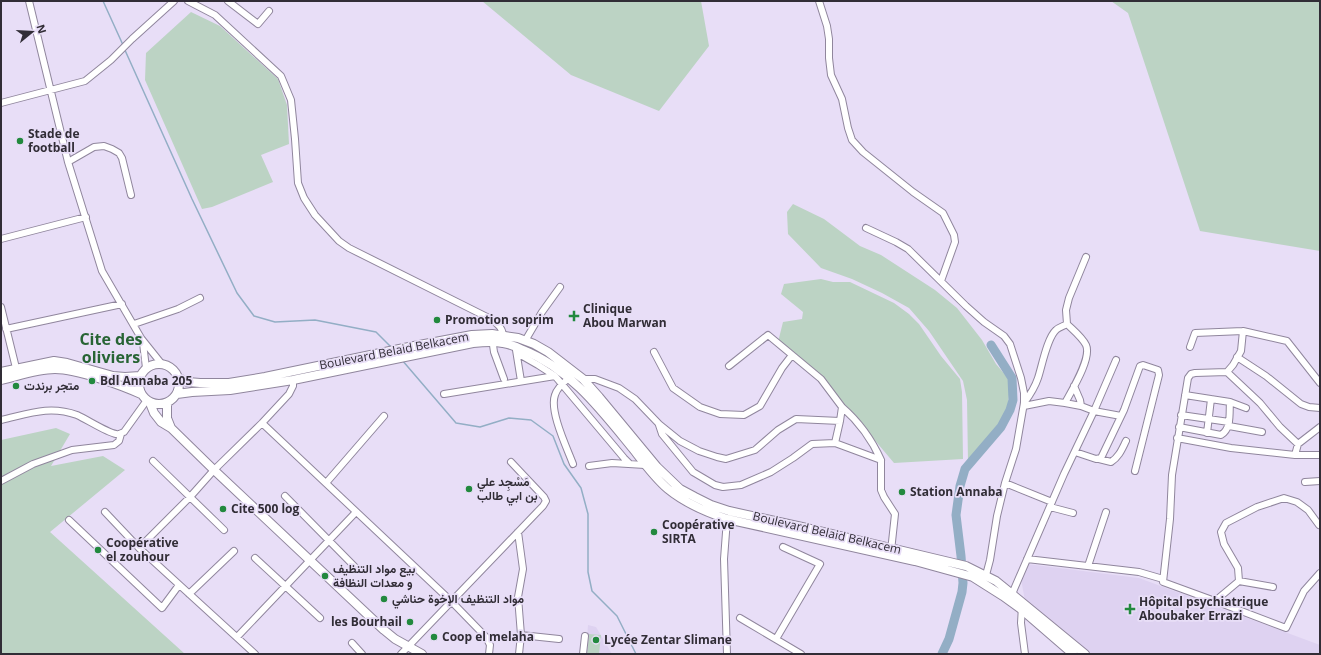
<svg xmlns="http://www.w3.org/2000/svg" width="1321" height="655" viewBox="0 0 1321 655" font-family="'Open Sans',Vazirmatn,sans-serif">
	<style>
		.built { fill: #ded2f1 }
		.green { fill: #bcd3c4 }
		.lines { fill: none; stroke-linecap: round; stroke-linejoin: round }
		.stream { stroke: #93aec5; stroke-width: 1.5 }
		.river { stroke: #93aec5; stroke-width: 9 }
		.minor-casing { stroke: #90869d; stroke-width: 8 }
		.major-casing { stroke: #90869d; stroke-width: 10 }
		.minor { stroke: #fff; stroke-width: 6 }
		.major { stroke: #fff; stroke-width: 8 }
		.poi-dot { fill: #22893e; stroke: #e8def7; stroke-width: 1.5 }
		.labels { text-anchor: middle; stroke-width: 3.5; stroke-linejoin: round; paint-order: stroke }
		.poi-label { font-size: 12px; font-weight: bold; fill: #312d36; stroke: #e8def7; text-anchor: start }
		.street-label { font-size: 12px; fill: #312d36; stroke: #e8def7 }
		.district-label { font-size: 16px; font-weight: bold; fill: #276434; stroke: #e8def7 }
	</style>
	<rect width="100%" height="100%" fill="#e8def7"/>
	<path class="built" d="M1027,564L1139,578L1320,645V654H1089L1025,601L1021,579Z
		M588,625L596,627L612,654H586Z"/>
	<path class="green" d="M482,1H701L709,46L659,111L571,75Z
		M1111,1H1320V251L1200,231L1128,13Z
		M191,12L220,26L278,79L287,105L289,144L261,155L273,182L212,207L202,209L145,80L146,53Z
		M793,204L824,219L860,246L881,255L935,290L957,308L982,340L996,364L1007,377L1010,384L1008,405L999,426L968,462L967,400L963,381L929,331L909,308L882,293L852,279L821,268L788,234L787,212Z
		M821,279L833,282H850L894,303L909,314L919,324L941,356L960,379L962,392L963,459L894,463L819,374L778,342L783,322L802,319L803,312L781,294L784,284Z
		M56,428L70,434L51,466L103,456L125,470L50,532L185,654H1V440Z
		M589,634L601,635L599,654H587Z"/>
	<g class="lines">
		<path class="stream" d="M103,1L123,45
			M124,48L192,199L237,293L254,316L275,322L315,320L376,332L392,348
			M402,360L456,423L480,427L509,418L531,420L553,436L564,464L581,488L588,514V572L592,591L617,616L636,654"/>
		<path class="river" d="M942,654L949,639L962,592L963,583L961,556L956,515L960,486L965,469L1001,427L1010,410L1013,400L1012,378L991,345"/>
		<defs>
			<path id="minor" d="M29,1L68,162L102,271L141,338L161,363
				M188,1L215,15L281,76L291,100L295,139L298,183L304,198L315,215L339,241L349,248L491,319C499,325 504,329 503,340
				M228,1L258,24L269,11
				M819,1L827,26L829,39V58L831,75L842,99L848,128L852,140L863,152L913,192L943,213L954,235L955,242L941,281
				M1,103L85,81L111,60L132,39L174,1
				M68,162L94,147L104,146L112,149L119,153L122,158L131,195
				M866,228L896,242L908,249L966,306L984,322L1004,336L1010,344L1021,378L1024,393V403L1016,449L1005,483L997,516L990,560L986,575
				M1,239L86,217
				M1,307L16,368
				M134,324L178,309L200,298
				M6,329L122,304
				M492,338L494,352L504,379
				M525,341L542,312L560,287
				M143,343L146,368
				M1190,347L1195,333L1243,331
				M516,350L521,381
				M654,352L673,388L700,407L720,414L744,415L760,406L782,368L792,355
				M517,353L538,365L555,376
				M1237,357L1266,376L1301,404L1309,407L1320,408
				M729,366L768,335L821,379L842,407L840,421L835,443L881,460V490L884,497L895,514L891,551
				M1227,372L1233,365L1241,351L1243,331L1287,341L1320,383
				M569,378C564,382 557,388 555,395C549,411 567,448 573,464
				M583,379H595L619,388L635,399L659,424L680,441L699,451L717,457L726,459L755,450L778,430L796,419L840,421
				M444,394L555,376L624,458L630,464
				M1185,395L1230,402L1246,408
				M1024,403C1030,395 1035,387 1038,378C1042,366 1047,338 1056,330C1059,327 1064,326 1067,324L1066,310L1069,298L1086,257
				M1065,403C1072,390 1092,358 1086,345C1082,337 1073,330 1067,324
				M1024,406L1049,401L1065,403L1081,406L1080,400L1074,386
				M1081,406L1094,411L1121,416
				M842,407C858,421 872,440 881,460
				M1181,415L1229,422
				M1,420C28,414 49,405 77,415C88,420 106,432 116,434C119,435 121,433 124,432L147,400
				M262,423L451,601L486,637L490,645L489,654
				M659,425L662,434L693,472L715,485L723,487L741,485L771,472L793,458L812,444L835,443
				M1229,426L1262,432
				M1179,427L1221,435C1232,428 1229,413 1230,402
				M1207,433L1211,399
				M1177,438L1231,448L1295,455L1298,444
				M1075,452L1096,459L1101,458L1124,410L1140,366L1143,365L1158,370L1159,375L1135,471
				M1295,455H1320
				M1099,459L1111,462C1119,457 1122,449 1126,441
				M153,461L224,530
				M589,466L612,463L645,465
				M1,481L33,464L72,450L114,445L119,441L121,434
				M1305,482L1320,481
				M326,483L384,416
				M1005,483L1052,502
				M285,496L357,569
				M1050,507L1073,513
				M105,512L139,548L255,654
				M727,519L724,559L727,654
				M69,520L162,608L179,585
				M518,532L523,569L518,597L521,635
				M139,548L190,497L214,470L262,423L289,394L293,386V380
				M255,558L320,618
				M1027,559L1139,572L1163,579
				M1088,566L1106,512
				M1239,581L1238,568L1224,544L1221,532L1226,523L1257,507L1284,498L1297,502L1308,510L1319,525
				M1273,587L1239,581L1215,601L1286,628L1304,591L1320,573
				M189,594L234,551
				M1012,594L1064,474L1094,411L1116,360
				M1215,601L1163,582L1170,519L1172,475L1188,378L1191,374L1195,373L1227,372L1260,403L1280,427L1298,444L1320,427
				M1022,606L1021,623L1025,654
				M740,618L801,654
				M237,637L356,512
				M776,639L820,564L783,547
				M352,643L362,654
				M401,654L543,506L546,501L544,497L511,462
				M519,654L521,635L559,639
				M583,654L585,636"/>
			<path id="major" d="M139 384a20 20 0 1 1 40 0a20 20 0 1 1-40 0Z
				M1,372L54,361L67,363L113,376L125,377L140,376
				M178,378L188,382L200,383H229L265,377L409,347L472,335L492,334L518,338L534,344L548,352L583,379L599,397L657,467L680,489L695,497L711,505L729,511L802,527L966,566L996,581L1085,654
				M1,380C18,376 37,369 55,369C77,369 121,385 141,394
				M177,394L192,392L230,390L293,380L473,343C483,342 493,341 503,343C510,344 517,347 523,350C571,369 602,411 634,450C644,463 655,478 668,489C685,503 706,512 727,519L915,561L973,577L1003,596L1021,609L1073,654
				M150,403L154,413L161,422L171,428L214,470L384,630L395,639L422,654
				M167,403V418L171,428"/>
		</defs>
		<use href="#minor" class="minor-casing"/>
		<use href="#major" class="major-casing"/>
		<use href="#minor" class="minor"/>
		<use href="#major" class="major"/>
	</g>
	<g class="poi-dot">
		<circle cx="20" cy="141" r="4"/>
		<path d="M572 310h4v4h4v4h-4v4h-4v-4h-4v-4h4z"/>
		<circle cx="437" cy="320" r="4"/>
		<circle cx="92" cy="381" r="4"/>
		<circle cx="16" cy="386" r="4"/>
		<circle cx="469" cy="489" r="4"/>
		<circle cx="902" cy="492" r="4"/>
		<circle cx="223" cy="509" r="4"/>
		<circle cx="654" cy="532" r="4"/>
		<circle cx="98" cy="550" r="4"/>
		<circle cx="325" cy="576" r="4"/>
		<circle cx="384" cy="599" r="4"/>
		<path d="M1128 603h4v4h4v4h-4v4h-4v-4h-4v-4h4z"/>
		<circle cx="410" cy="622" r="4"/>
		<circle cx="434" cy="637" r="4"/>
		<circle cx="596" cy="640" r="4"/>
	</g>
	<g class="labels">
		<g class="poi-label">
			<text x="28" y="138">Stade de<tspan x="28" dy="14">football</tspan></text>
			<text x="583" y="313">Clinique<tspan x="583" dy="14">Abou Marwan</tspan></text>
			<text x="445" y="324">Promotion soprim</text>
			<text x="100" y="385">Bdl Annaba 205</text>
			<text x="24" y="390">متجر برندت</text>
			<text x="477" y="486">مَسْجِد علي<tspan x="477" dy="14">بن ابي طالب</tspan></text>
			<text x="910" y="496">Station Annaba</text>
			<text x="231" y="513">Cite 500 log</text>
			<text x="662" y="529">Coopérative<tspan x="662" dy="14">SIRTA</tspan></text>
			<text x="106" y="547">Coopérative<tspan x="106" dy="14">el zouhour</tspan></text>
			<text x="333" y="573">بيع مواد التنظيف<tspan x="333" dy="14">و معدات النظافة</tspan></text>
			<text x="392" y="603">مواد التنظيف الإخوة حناشي</text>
			<text x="1139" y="606">Hôpital psychiatrique<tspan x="1139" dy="14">Aboubaker Errazi</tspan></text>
			<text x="402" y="626" text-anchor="end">les Bourhail</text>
			<text x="442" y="641">Coop el melaha</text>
			<text x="604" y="644">Lycée Zentar Slimane</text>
		</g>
		<g class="street-label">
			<text transform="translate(394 351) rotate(-11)" y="4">Boulevard Belaid Belkacem</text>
			<text transform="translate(827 533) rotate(13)" y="4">Boulevard Belaid Belkacem</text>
		</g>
		<g class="district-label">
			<text x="111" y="345">Cite des<tspan x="111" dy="18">oliviers</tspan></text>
		</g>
	</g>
	<rect width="1321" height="655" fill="none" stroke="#312d36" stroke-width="4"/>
	<g transform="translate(32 32) rotate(72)" stroke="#e8def7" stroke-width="3" paint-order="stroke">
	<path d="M0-3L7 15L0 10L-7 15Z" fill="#312d36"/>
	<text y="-6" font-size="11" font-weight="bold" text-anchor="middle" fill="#312d36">N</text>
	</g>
</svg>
